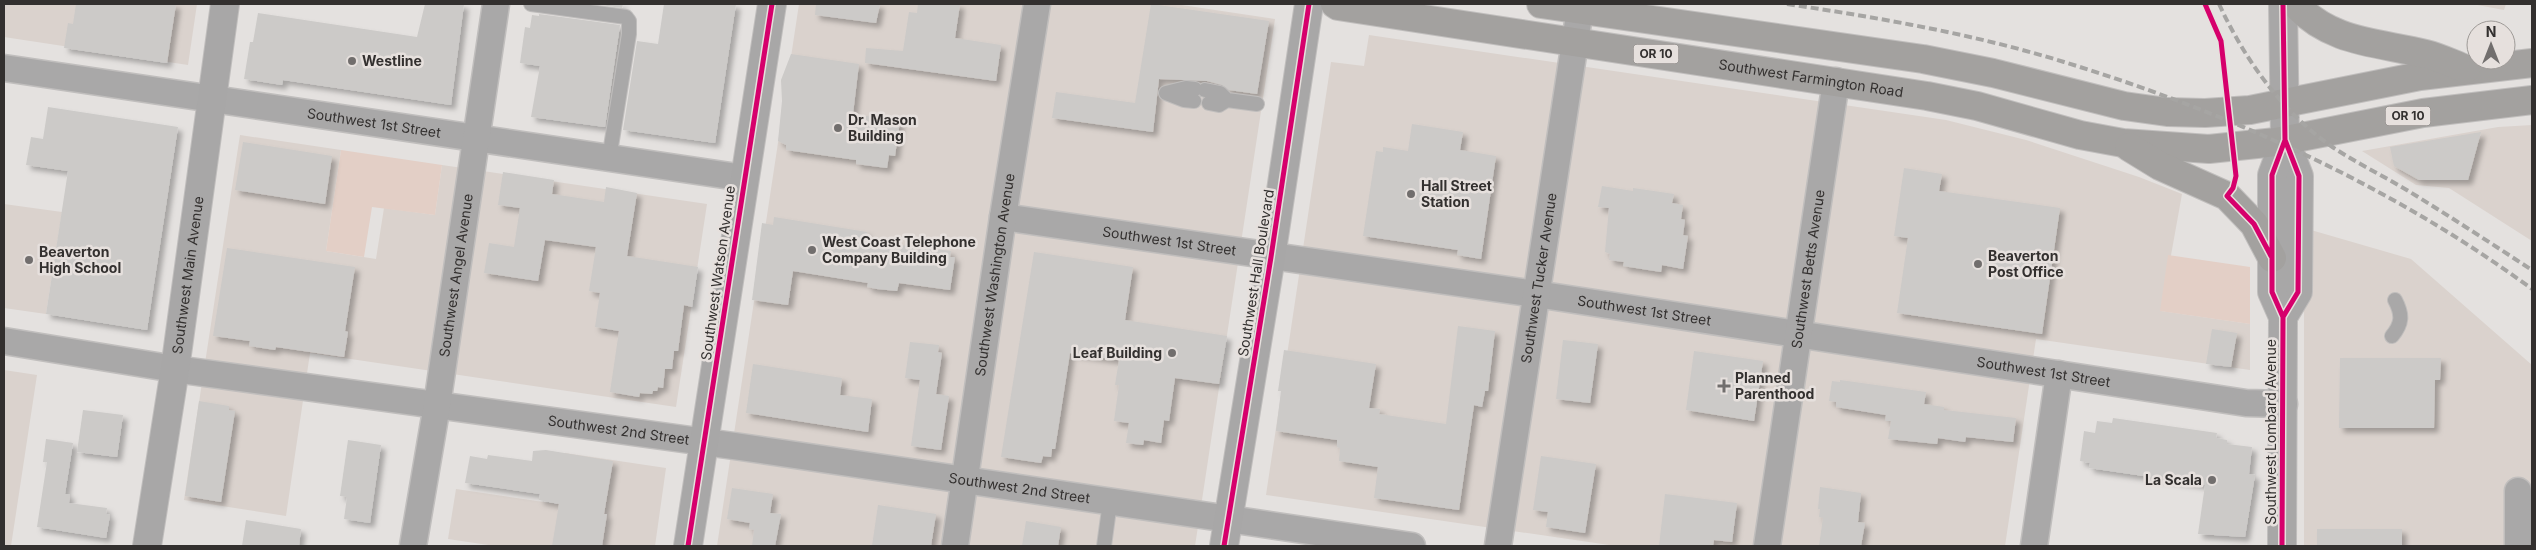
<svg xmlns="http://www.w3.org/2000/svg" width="2536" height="550" viewBox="0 0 2536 550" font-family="Inter,sans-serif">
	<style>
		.built { fill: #dad2cd }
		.green { fill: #e3cfc6 }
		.building { fill: #cccac8; filter: url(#shadow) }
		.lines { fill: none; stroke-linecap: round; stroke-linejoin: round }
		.lane-casing { stroke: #c0bebd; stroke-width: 16 }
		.street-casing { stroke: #c0bebd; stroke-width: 29 }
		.secondary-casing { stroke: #c0bebd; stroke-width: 30 }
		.primary-casing { stroke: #c0bebd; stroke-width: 30 }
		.lane { stroke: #a9a8a8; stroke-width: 14 }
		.street { stroke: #a9a8a8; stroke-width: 26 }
		.secondary { stroke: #a8a7a7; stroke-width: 28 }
		.primary { stroke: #a3a19f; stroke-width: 28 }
		.rail { stroke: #a6a5a3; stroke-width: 4; stroke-dasharray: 8 4; stroke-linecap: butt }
		.cycleway-casing { stroke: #e6e0dd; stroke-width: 8 }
		.cycleway { stroke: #d6006c; stroke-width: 5 }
		.poi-dot { fill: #716e6d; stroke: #e6e0dd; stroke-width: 2 }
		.labels { text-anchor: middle; stroke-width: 5; stroke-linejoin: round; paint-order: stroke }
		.shield { fill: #e6e0dd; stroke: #696563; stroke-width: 1 }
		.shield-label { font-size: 12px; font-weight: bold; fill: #33302f }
		.poi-label { font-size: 14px; font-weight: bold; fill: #33302f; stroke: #e6e0dd; text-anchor: start }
		.street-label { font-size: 14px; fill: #33302f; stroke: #e6e0dd }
	</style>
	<defs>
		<filter id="shadow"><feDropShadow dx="4.5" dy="4.5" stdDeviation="2.5" flood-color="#0004"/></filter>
	</defs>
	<rect width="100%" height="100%" fill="#e4e1df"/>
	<path class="built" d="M4,4H197L188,65L4,37Z
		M799,4H1175L1275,19L1195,546H717Z
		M2472,4H2506L2504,10Z
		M1369,35L1946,120L2026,140L2139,177L2182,194L2161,311L2250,324V370L2036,339L2005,546H1616L1266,495L1331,62L1364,66Z
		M2532,125V241L2449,188L2416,185L2362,151L2498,127Z
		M240,135L341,150L326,251L376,259L384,208L435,215L442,165L707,204L676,407L310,353L286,516L184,500Z
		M4,204L62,212L46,314L4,308Z
		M2304,228L2411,259L2532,365V546H2304Z
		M4,370L37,375L11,546H4Z
		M565,453L666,468L655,546H495L448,539L456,489L557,504Z"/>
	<path class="green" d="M341,150L442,165L435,215L372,207L364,257L326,251Z
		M2168,255L2250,267V324L2160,311Z"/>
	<path class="building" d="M76,4H176L167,63L64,48L68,23L73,24Z
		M425,4H464L451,105L283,80L282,85L244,79L250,42H253L258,13L417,37Z
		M594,4H623L622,8Z
		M664,4H736L715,143L623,130L637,41L658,44Z
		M816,4H880L876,23L815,15Z
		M918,4H960L955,38L1001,45L996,81L865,63L866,48L903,51L909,12L917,13Z
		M1151,4L1269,21L1257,94L1229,90L1222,85L1207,81L1159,79L1153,132L1052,118L1056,92L1135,103Z
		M539,14L620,25L605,127L531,117L540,66L520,63L525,27L530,28L532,15L539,16Z
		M791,54L859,64L853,114L900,121L895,156L889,155L887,168L856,164V160L786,150V145L778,141L782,101L781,80Z
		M48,107L178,127L147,330L46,314L68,171L26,165L31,137L43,139Z
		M1412,124L1463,132L1460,150L1496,156L1481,259L1457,255L1458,250L1363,236L1376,151L1383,152V147L1408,151Z
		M2481,132L2468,180H2419L2394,166L2390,147Z
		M243,142L332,156L325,204L235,190Z
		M1904,168L1942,174L1939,191L2060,208L2042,334L1897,313L1908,238L1894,236Z
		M503,172L554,180L552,194L604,202L606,187L637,193L627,256L698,267L692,307L684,305L678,351H674L672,369H665L663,388L658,387L657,391H653L652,394L640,393L639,397L610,392L619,331L595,327L600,293L589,291L596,247L545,240L538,281L484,273L489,243L514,247L520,208L498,205Z
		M1602,186L1633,191V188L1674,194L1672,203L1683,205L1681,219L1685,220L1683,235L1688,236L1683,269L1662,265L1661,272L1623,266L1624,262L1609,260L1610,254L1605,252L1609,208L1598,207Z
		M774,217L867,232L866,241L951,251L950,257H955L950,290L899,283L897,291L877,289L867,287L868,283L793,271L788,305L752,300L762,223L773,225Z
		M227,248L355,267L345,331L348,332L344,357L276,347L275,350L249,346L250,341L213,336Z
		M1034,252L1133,267L1125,320L1227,336L1219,384L1175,378L1169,421L1164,420L1161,443L1144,440L1143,445L1126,443L1129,423L1114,421L1119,385H1115L1119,360L1070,353L1055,449H1052L1051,457L1043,456L1041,463L1001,457Z
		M1458,326L1495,331L1488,391H1485L1482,407L1474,405L1459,510L1374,498L1378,467L1339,461L1340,448L1337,447V440L1276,431L1281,391H1278L1284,350L1376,364L1369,408L1380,409L1379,414L1446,424Z
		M2212,329L2237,333L2231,367L2206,364Z
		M1563,340L1598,344L1590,403L1556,399Z
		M910,342L939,345L938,352L942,353L936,394L949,396L941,450L911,446L920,380L905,378Z
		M1694,351L1763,361L1754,421L1686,410Z
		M2340,358H2441L2440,380H2435L2434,428H2339Z
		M753,364L842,378L840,395L872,399L868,432L746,413Z
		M1840,380L1926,392L1924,404L1944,407V410L2016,418L2013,442L1966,437L1965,442L1938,438L1937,444L1888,439L1891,421H1885L1886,415L1836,407V402L1829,401L1832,381L1840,382Z
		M199,401L229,406V410L235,411L221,502L185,496Z
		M83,410L123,415L117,457L77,452Z
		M2113,418L2217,433L2216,438L2227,440V444L2252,447L2249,474L2255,475L2245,537L2198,534L2205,485L2089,468L2090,463L2080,461L2084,431L2095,433L2097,421L2112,423Z
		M46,439L73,443L65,494H70L69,503L107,508L106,514L110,515L106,538L37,527L47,462H43Z
		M348,440L381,445L370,523L344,519L347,497L340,496Z
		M546,450L613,461L604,514H607L602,546H552L559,504L539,500L540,494L465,483L470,456L487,459L488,455L532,461L533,451Z
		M1541,456L1596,464L1585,533L1546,527L1548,512L1533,510Z
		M1820,487L1861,493L1858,522L1865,523L1861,546H1819L1823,518L1819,517L1820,509H1818Z
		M732,488L773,494L770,513L781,514L775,546H752L754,530L749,529L750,523L727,519Z
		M1665,494L1737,503L1732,542L1714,540L1713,546H1659Z
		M878,505L936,514L931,546H872Z
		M246,520L301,529L299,546H242Z
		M1026,521L1061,527L1058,546H1022Z
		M2317,529H2402V546H2317Z"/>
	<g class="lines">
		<defs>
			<path id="lane" d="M531,4L626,17L629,21V34L609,159
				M1205,90L1220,93L1227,100
				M1166,93L1186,88L1195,89
				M1166,93L1184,100L1194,101
				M1209,103L1219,105L1227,100L1257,104
				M2392,336C2402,324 2403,315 2395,300
				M1104,546L1110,502"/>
			<g id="street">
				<path id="s1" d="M4,68L744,178"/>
				<path id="s2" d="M1003,217L1536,294L2246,403L2284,404"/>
				<path id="s3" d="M4,341L175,369L734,446L1412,546"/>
				<path d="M2518,491V546"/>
				<path id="s4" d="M413,546L437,405L496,4"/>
				<path id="s5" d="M955,546L1003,217L1037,4"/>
				<path id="s6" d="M1498,546L1580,9"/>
				<path id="s7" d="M1767,546L1836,81"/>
				<path d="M2034,546L2059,374"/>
			</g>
			<g id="secondary">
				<path d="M2283,4L2285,140L2299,176L2298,292L2283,317"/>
				<path id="s8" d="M147,546L175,369L225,4"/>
				<path d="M688,546L772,4"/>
				<path d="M1224,546L1271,257L1309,4"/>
				<path d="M2282,546L2283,317L2272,292V175L2285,140"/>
			</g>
			<g id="primary">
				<path id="s9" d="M1335,4L1338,6L1927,96L1977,106L2080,135L2123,143L2209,149L2276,142L2423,113L2532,100"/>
				<path d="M1541,4L1923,59L1993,73L2124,106L2167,112L2205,113L2250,110L2420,76L2532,63"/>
				<path d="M2295,4C2331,43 2377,42 2426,54C2439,57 2453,64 2466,69"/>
				<path d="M2129,147L2160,166L2227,196L2254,224L2272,258"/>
			</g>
		</defs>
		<use href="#lane" class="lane-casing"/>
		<use href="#street" class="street-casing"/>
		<use href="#secondary" class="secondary-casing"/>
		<use href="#primary" class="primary-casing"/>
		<use href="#lane" class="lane"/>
		<use href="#street" class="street"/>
		<use href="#secondary" class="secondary"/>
		<use href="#primary" class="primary"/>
		<path class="rail" d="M1787,4C1880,18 1974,34 2064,62C2230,113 2392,186 2532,289
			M2219,4C2244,58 2281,111 2331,146C2356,163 2384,176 2410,192C2451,217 2492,244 2532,270"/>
		<defs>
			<path id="cycleway" d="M2205,4L2221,41L2236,176L2233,188L2227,196L2254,224L2271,256
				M2283,4L2285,140L2299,176L2298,292L2283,317
				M688,546L772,4
				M1224,546L1271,257L1309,4
				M2282,546L2283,317L2272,292V175L2285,140"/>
		</defs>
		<use href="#cycleway" class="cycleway-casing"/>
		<use href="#cycleway" class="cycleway"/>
	</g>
	<g class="poi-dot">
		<circle cx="352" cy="61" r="5"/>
		<circle cx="838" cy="128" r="5"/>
		<circle cx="1411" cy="194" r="5"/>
		<circle cx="812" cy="250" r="5"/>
		<circle cx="29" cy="260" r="5"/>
		<circle cx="1978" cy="264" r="5"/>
		<circle cx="1172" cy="353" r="5"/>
		<path d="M1721.5 378.5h5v5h5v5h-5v5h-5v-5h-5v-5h5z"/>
		<circle cx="2212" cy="480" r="5"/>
	</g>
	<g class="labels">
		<g class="shield">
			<rect x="1633.5" y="44.5" width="45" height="19" rx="4"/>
			<rect x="2385.5" y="106.5" width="45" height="19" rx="4"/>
		</g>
		<g class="shield-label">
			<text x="1656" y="58">OR 10</text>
			<text x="2408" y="120">OR 10</text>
		</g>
		<g class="poi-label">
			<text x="362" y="66">Westline</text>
			<text x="848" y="125">Dr. Mason<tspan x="848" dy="16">Building</tspan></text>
			<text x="1421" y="191">Hall Street<tspan x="1421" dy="16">Station</tspan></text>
			<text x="822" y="247">West Coast Telephone<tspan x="822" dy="16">Company Building</tspan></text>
			<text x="39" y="257">Beaverton<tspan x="39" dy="16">High School</tspan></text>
			<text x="1988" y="261">Beaverton<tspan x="1988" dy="16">Post Office</tspan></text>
			<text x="1162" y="358" text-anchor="end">Leaf Building</text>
			<text x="1735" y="383">Planned<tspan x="1735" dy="16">Parenthood</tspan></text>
			<text x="2202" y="485" text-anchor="end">La Scala</text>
		</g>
		<g class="street-label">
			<text dy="5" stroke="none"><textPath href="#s9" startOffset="482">Southwest Farmington Road</textPath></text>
			<text dy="5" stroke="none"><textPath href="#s1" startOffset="374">Southwest 1st Street</textPath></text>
			<text dy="5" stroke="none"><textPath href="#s2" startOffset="168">Southwest 1st Street</textPath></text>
			<text dy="5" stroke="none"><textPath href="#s7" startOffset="280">Southwest Betts Avenue</textPath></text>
			<text transform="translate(718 273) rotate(-82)" y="5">Southwest Watson Avenue</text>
			<text transform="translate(1256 273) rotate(-81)" y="5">Southwest Hall Boulevard</text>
			<text dy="5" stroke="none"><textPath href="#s8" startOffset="274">Southwest Main Avenue</textPath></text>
			<text dy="5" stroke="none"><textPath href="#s4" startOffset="274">Southwest Angel Avenue</textPath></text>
			<text dy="5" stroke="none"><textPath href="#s5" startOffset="274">Southwest Washington Avenue</textPath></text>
			<text dy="5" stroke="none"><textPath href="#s6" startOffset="271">Southwest Tucker Avenue</textPath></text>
			<text dy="5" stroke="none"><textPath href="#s2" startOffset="648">Southwest 1st Street</textPath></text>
			<text dy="5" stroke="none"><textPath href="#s2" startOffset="1052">Southwest 1st Street</textPath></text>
			<text dy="5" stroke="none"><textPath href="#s3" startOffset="621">Southwest 2nd Street</textPath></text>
			<text transform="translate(2271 432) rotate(-90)" y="5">Southwest Lombard Avenue</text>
			<text dy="5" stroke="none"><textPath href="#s3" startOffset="1026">Southwest 2nd Street</textPath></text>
		</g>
	</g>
	<rect width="2536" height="550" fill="none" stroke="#33302f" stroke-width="10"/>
	<g transform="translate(2491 45)"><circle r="24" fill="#e6e0dd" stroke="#9e9a97"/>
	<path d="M0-4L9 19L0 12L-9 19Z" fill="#716e6d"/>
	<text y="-8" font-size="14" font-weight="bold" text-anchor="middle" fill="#33302f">N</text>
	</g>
</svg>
